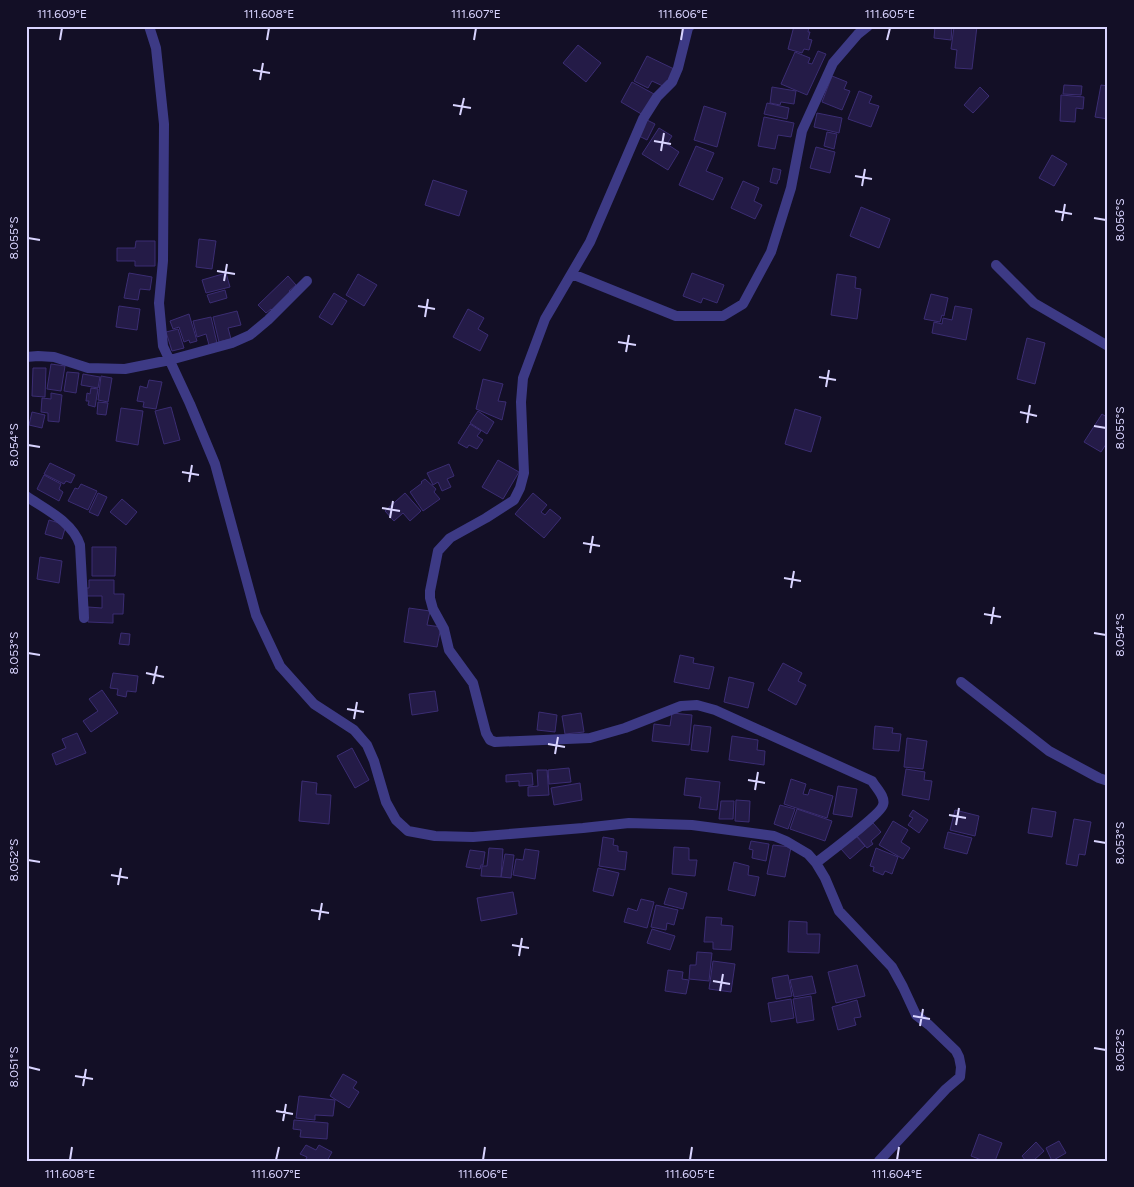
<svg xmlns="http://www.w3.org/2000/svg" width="1134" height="1187" viewBox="0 0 1134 1187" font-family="Figtree,sans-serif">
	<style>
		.building { fill: #241b47; stroke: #3b2d73 }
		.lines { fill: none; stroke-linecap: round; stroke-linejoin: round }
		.street { stroke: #3d3a85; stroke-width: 10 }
		.ticks { fill: none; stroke: #d9d4ff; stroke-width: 2 }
		.neatline { fill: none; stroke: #d9d4ff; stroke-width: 2 }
		.ticks-label { font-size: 12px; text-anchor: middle; fill: #d9d4ff }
	</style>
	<rect width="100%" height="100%" fill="#130f26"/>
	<path class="building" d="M794,26H809L808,32H810L808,39L812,40L809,50L804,49L802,53L788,49Z
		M935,26H952L951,40L934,38Z
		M959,26H977L972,69L955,68L957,50L951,49L954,27L959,28Z
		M578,45L601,63L586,82L563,63Z
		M818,51L826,54L807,95L781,84L795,52L810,58L808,63L812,64Z
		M647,56L674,69L665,87L652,81L648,88L634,81Z
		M832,76L847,82L844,89L850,91L842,110L822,102Z
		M632,82L654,94L643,115L621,102Z
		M1064,85L1082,86L1081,95L1063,94Z
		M1101,85L1108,86V119L1095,117Z
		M772,87L796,91L794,104L781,102L780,105L770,103Z
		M980,87L989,96L973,113L964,105Z
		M859,91L872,96L869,103L879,106L871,127L848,119Z
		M1061,95L1084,97L1083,109L1076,108L1075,122L1060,121Z
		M767,103L789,108L787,119L764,114Z
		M704,106L726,113L717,147L694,140Z
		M817,113L842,118L839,133L814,127Z
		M764,117L794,123L791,137L778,135L775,149L758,146Z
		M645,119L655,124L647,140L637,135Z
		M659,128L672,136L667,144L679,152L668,170L642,154Z
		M827,132L837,134L834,149L824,146Z
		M696,146L714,153L706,171L723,178L713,200L679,185Z
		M816,147L835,152L830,173L810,168Z
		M1052,155L1067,164L1054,186L1039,178Z
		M773,168L781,170L779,180H778L777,184L770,182Z
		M433,180L467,191L459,216L425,205Z
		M743,181L759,188L754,201L762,205L755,219L731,208Z
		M861,207L890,219L879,248L850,236Z
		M199,239L216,241L212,269L196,267Z
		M136,241H155V266H135V261H117V248H135Z
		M129,273L152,277L150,290L140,289L138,300L124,298Z
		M226,273L230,287L206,293L202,280Z
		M692,273L724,285L717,303L703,298L701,303L683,296Z
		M358,274L377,285L364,306L346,295Z
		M837,274L856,277L855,288L861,289L857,319L831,315Z
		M288,276L296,285L289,291L292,294L274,312L271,309L266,313L258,305Z
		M225,290L227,298L210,303L207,295Z
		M334,293L347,301L332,325L319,317Z
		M931,294L948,298L944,316L942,315L940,322L924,319Z
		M119,306L140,309L137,330L116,327Z
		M955,306L972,309L966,340L932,333L934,322L942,324L943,318L952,320Z
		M468,309L484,318L478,329L488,335L480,351L453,337Z
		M237,311L241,325L228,328L231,339L219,342L213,317Z
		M189,314L197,341L190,343L189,340L184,342L179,327L173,329L170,321Z
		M211,317L217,343L209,345L206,334L197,337L193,321Z
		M178,329L184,348L172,351L166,332Z
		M1027,338L1045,343L1035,384L1017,379Z
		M51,364L65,366L61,391L47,389Z
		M33,368H46L45,397L32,396Z
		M67,372L79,373L76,393L64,391Z
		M83,374L100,377L98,388L81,385Z
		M101,376L112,378L108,402L98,400Z
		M483,379L503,384L498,401L506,402L502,420L476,409Z
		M149,380L162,382L156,409L143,407L144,402L137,401L140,386L147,388Z
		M91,388L98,389L95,407L88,405L89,401H86L87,393L90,394Z
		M51,393L62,395L59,422L48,421V413L41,412L42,398L51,399Z
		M98,402L108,403L106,415L97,414Z
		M171,407L180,440L164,444L155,411Z
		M121,408L143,411L138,445L116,441Z
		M795,409L821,417L811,452L785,444Z
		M478,411L494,422L487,434L470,423Z
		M32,412L45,415L42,428L29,425Z
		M1102,414L1108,418V441L1101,452L1084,442Z
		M470,424L481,431L477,436L483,440L477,449L469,445L467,448L458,443Z
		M498,460L519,472L503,499L482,487Z
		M50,463L75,475L71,483L66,481L64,484L44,474Z
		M449,464L454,476L447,479L451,487L442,491L438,482L433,485L427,473Z
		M44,475L61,484L59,489L63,492L59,501L37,489Z
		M425,479L436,489L434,492L440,499L423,511L410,492L422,483L421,482Z
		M81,484L97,491L88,510L68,501L75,488L78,489Z
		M98,493L107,497L98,516L89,512Z
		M405,493L421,511L410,521L403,513L394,521L385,511Z
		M533,493L547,505L541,512L545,515L550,509L561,518L544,538L515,514Z
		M122,499L137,512L126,525L110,512Z
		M49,520L66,525L62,539L45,534Z
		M92,547H116L115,576H92Z
		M40,557L62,561L59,583L37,579Z
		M89,580H114V594H124L123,614H113V623L88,622V607L102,608V596H86V588H89Z
		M409,608L430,611L427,625L441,627L437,647L404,642Z
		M121,633L130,634L129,645L119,644Z
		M680,655L694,658L693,663L714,667L709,689L674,682Z
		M783,663L802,673L798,681L806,685L796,705L768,690Z
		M113,673L138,676L136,692L127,691L126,697L117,695L118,689L110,688Z
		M729,677L754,683L748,708L724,702Z
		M102,690L118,713L91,732L83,721L98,711L89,699Z
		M435,691L438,711L412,715L409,694Z
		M539,712L557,715L555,732L537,730Z
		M581,713L584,732L565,734L562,716Z
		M672,713L692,715L689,745L652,741L654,724L670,726Z
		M694,725L711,727L708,752L691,750Z
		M875,726L893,728L892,733L901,734L899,751L873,749Z
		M77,733L86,753L56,765L52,754L66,748L62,739Z
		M732,736L758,740L757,750L765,751L764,765L729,760Z
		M907,738L927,741L923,769L904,767Z
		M352,748L369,780L355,788L337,756Z
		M569,768L571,782L549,784L548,770Z
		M906,769L925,772L924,780L932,781L929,800L902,795Z
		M537,770H547L549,795L528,796V787L538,786Z
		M532,773L533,785L519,786V781L506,782V775Z
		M686,778L720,782L717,810L699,808L701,797L684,795Z
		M791,779L806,784L803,794L808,795L810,789L833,796L827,818L784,804Z
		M302,781L317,783L316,794L331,795L329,824L299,821Z
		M580,783L582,800L554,805L551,788Z
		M838,786L857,789L852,817L833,814Z
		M736,800L750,801L749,822L735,821Z
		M721,801H734L733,819H719Z
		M780,805L795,809L788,829L774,824Z
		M1032,808L1056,812L1052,837L1028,833Z
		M797,809L832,821L825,841L790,829Z
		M913,810L928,820L919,833L908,825L913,818L909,816Z
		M955,810L979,816L975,836L950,830Z
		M1074,819L1091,822L1085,855L1079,854L1077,866L1066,864Z
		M893,821L908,830L901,842L910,848L903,859L879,845Z
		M873,823L881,832L871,841L873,844L867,848L857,836Z
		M948,832L972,838L967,854L944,848Z
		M856,836L865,846L850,859L841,849Z
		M603,837L614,839L613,845L618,846V851L627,852L625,870L599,866Z
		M751,841L769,844L766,861L752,858L753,850L749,849Z
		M773,845L791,847L785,877L767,874Z
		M674,847L689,848V860H697L695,876L672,874Z
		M489,848L503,849L501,877L481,876L482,866H487Z
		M876,848L898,857L892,874L885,871L883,875L873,871L874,867L870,866Z
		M525,849L539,851L535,879L513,875L516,859L523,860Z
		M470,850L485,852L483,865H481L480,869L466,867Z
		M505,854L514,855L511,878L501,877Z
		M734,862L749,866L748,875L759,877L755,896L728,890Z
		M598,868L619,873L613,896L593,891Z
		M669,888L687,893L683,909L664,904Z
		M513,892L517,914L481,921L477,898Z
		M641,899L654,902L647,928L624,922L628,908L637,911Z
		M656,905L678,910L674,925L667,923L666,930L651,927Z
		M706,917L722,918L721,925L733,926L731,950L713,949V942H704Z
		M789,921L807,922V934H820L819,953L788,952Z
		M652,929L675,936L670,950L647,943Z
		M697,952L712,953L709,981L689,979L690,965H696Z
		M713,961L735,964L731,992L709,989Z
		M857,965L865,996L836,1003L828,972Z
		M668,970L683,972L682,979L689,980L686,994L665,991Z
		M788,975L792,996L776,999L772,978Z
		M812,976L816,993L794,997L790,980Z
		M811,996L814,1020L797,1023L793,999Z
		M791,999L794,1018L771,1022L768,1003Z
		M857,1000L861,1017L854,1018L856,1025L838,1030L832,1007Z
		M343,1074L357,1082L353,1088L359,1092L349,1108L330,1096Z
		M299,1096L335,1100L333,1116L315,1115V1120L296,1118Z
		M294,1120L328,1123L327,1139L300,1137L301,1130L293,1129Z
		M979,1134L1002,1143L995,1161H984L971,1156Z
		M1059,1141L1066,1153L1052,1161L1046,1148Z
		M1036,1142L1044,1151L1033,1161H1026L1022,1156Z
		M306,1145L316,1150L319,1145L332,1152L327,1161H305L307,1157L300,1154Z"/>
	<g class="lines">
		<path class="street" d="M149,26L156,48L164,124L163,261L159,303L163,346L190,404L215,464L256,615L280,666L314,704L354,730L367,745L374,761L386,802L396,820L408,831L435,836L473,837L583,828L629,823L692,825L774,836L786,841L808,854L816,863L825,878L839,911L892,967L903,987L916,1015L929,1025L956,1051L959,1057L961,1067L960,1077L946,1089L879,1161
			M690,26L688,28L678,68L672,82L657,97L643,119L590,242L545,319L523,378L521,402L524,473L520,488L514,500L486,518L450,538L438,551L430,591V598L433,609L444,629L449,650L473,683L486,733L490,740L495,742L590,738L625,728L681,706L697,705L715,710L872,781C876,788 886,797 883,805C881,814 826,855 816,863
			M996,265L1034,303L1108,346
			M572,274L676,316H723L743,304L771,252L791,188L802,131L833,63L858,34L868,26
			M26,357L38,356L54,357L88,368L125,369L170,360L232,343L250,335L268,320L307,281
			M26,496C45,509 73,522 80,545L84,618
			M961,682L1049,751L1099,778L1108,781"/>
	</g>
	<path class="ticks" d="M60,40L62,28M267,40L269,28M474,40L476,28M681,40L683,28M887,40L890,28M253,70L270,73M260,80L263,63M453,105L471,108M460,115L464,98M654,141L671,144M661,151L664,133M855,176L872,179M862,186L865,169M1055,211L1072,214M1094,218L1106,220M1062,221L1065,204M28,238L40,240M217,271L235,274M224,281L227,264M418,306L435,309M425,317L428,299M618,342L636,345M626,352L629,335M819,377L836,380M826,387L829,370M1020,412L1037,416M1027,423L1030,405M1094,426L1106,428M28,445L40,447M182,472L199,475M189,482L192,465M382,508L400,511M390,518L393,501M583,543L600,546M590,553L593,536M784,578L801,581M791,588L794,571M984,614L1001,617M991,624L994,607M1094,633L1106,635M28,653L40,655M146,673L164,677M153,684L157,666M347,709L364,712M354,719L357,702M548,744L565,747M555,754L558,737M748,780L765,783M755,790L758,772M949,815L966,818M956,825L959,808M1094,841L1106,843M28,860L40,862M111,875L128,878M118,885L121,868M311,910L329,913M319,920L322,903M512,945L529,948M519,956L522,938M713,981L730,984M720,991L723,974M913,1016L930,1019M920,1026L923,1009M1094,1048L1106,1050M28,1067L40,1070M75,1076L93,1079M83,1086L86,1069M276,1111L293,1114M283,1121L286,1104M70,1160L72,1147M276,1160L279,1147M483,1160L485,1147M690,1160L692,1147M897,1160L899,1147"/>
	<rect width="1134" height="1187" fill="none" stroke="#130f26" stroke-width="55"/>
	<rect x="28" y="28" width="1078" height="1132" class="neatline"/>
	<g class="ticks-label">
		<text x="62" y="18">111.609°E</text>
		<text x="269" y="18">111.608°E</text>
		<text x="476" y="18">111.607°E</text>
		<text x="683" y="18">111.606°E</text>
		<text x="890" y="18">111.605°E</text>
		<text transform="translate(1120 220) rotate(-90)" y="4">8.056°S</text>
		<text transform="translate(14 238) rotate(-90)" y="4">8.055°S</text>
		<text transform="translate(1120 428) rotate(-90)" y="4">8.055°S</text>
		<text transform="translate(14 445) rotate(-90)" y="4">8.054°S</text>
		<text transform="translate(1120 635) rotate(-90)" y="4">8.054°S</text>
		<text transform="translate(14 653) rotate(-90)" y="4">8.053°S</text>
		<text transform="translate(1120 843) rotate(-90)" y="4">8.053°S</text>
		<text transform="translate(14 860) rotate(-90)" y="4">8.052°S</text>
		<text transform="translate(1120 1050) rotate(-90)" y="4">8.052°S</text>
		<text transform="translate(14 1067) rotate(-90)" y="4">8.051°S</text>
		<text x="70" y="1178">111.608°E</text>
		<text x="276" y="1178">111.607°E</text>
		<text x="483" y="1178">111.606°E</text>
		<text x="690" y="1178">111.605°E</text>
		<text x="897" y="1178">111.604°E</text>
	</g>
</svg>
